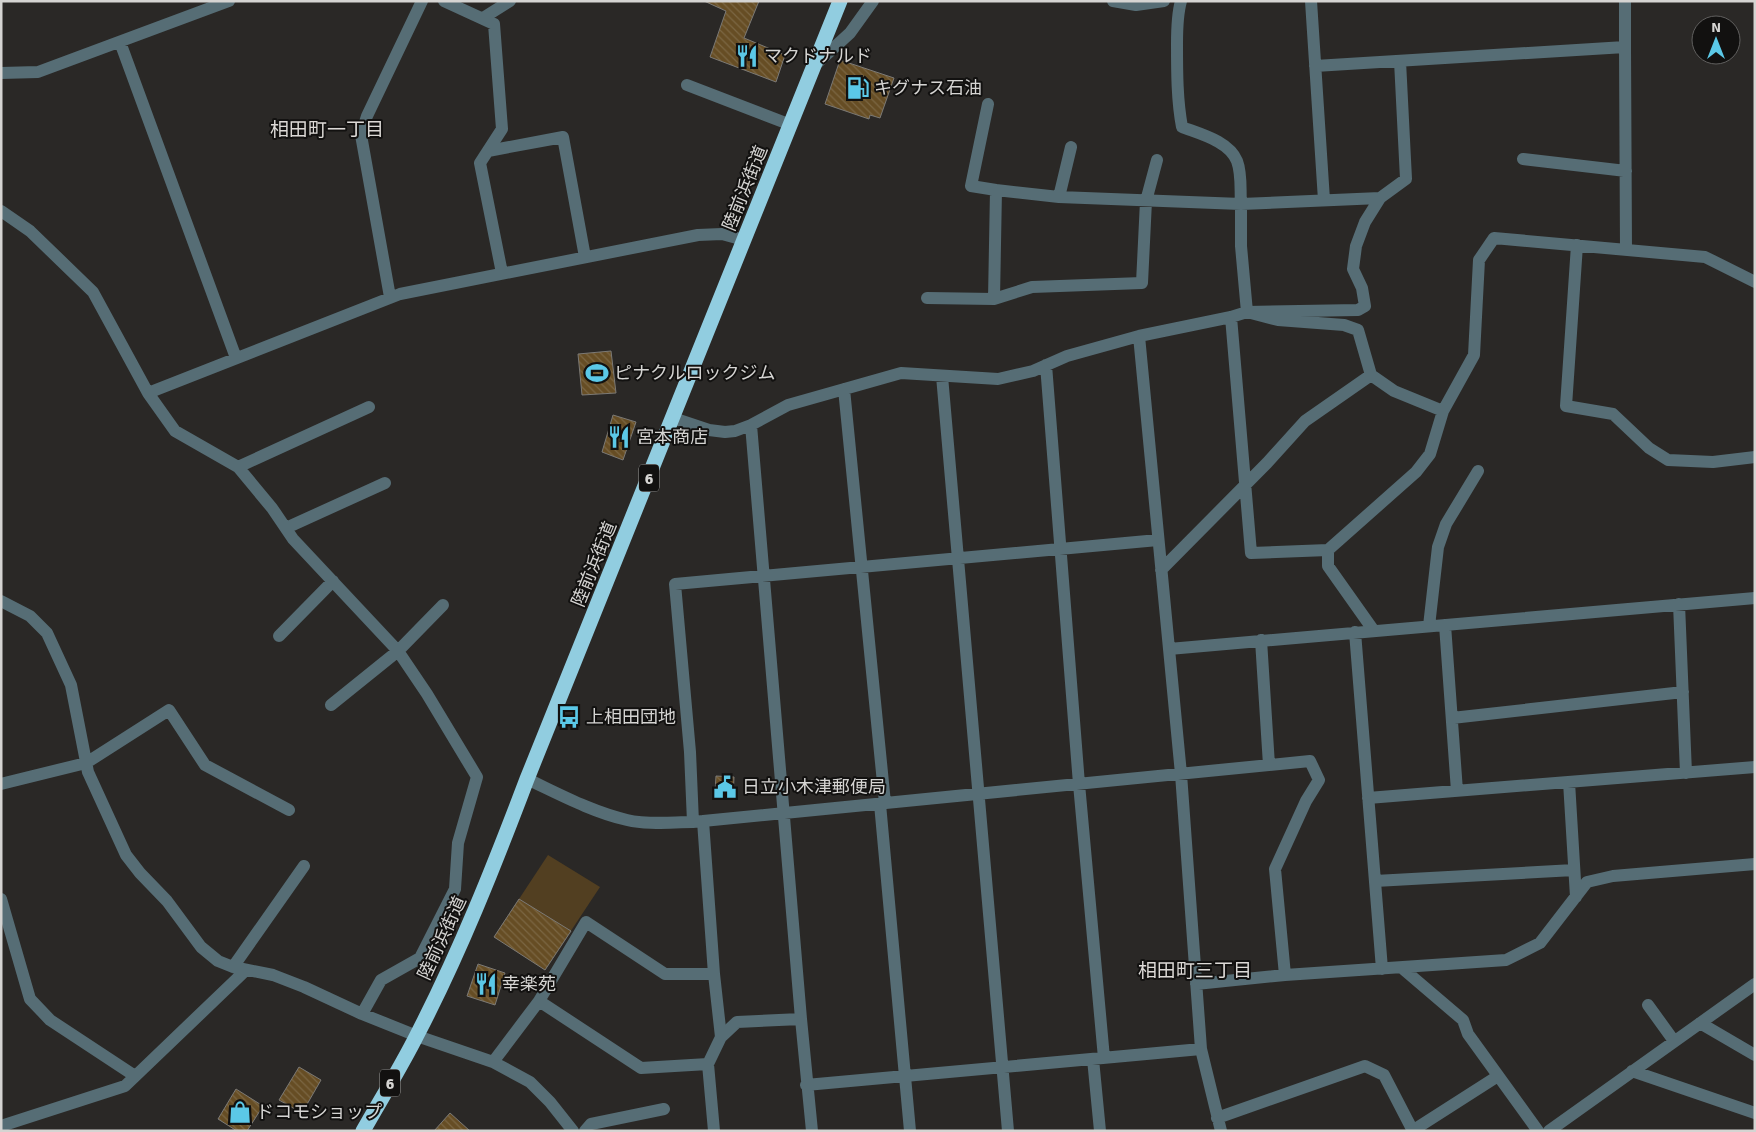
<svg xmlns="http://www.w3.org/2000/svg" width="1756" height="1132" viewBox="0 0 1756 1132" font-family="Signika,'Noto Sans JP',sans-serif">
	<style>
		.pitch { fill: #523f21 }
		.building { fill: url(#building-back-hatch); stroke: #7b7975 }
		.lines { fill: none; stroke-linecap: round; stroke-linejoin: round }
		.minor { stroke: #566d75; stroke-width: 12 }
		.highway { stroke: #91cde0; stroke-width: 15 }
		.labels { text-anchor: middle; stroke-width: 4; stroke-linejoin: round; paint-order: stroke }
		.shield { fill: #121110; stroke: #9a9a98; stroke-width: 1 }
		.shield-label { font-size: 16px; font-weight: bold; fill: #d5d4d2 }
		.poi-label { font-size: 18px; fill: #d5d4d2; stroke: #121110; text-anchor: start }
		.street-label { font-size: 18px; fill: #d5d4d2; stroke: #121110 }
		.neighbourhood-label { font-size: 19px; fill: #dcd9d6; stroke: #121110 }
	</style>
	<defs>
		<pattern id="building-back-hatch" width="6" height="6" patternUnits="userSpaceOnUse" patternTransform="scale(1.25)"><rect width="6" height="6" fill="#664d24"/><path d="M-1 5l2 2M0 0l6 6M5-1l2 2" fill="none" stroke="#7b6643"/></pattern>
	</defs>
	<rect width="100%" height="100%" fill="#2a2826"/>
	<path class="pitch" d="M548,855L600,887L545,970L494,937Z"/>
	<path class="building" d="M704,1H759L744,38L785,55L776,82L710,57L726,11Z
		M840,60L894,78L880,118L870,115L869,119L825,104Z
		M611,351L616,393L582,395L578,354Z
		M613,415L636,422L623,460L602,452Z
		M716,776L734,777L733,799H718V792H715Z
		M519,899L571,931L545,970L494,937Z
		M478,964L505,973L495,1005L467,996Z
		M299,1067L321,1080L302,1113L279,1100Z
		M236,1089L263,1106L247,1131H237L218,1119Z
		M450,1113L470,1131H434Z"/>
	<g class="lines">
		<path class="minor" d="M444,1L494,24L502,129L480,163L502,273
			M1113,1L1136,5L1164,1
			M1181,1C1177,15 1177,30 1177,44C1177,72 1177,100 1182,127C1200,134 1229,141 1237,161C1242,174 1240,190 1241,204L1380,198L1406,179L1400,61
			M1311,1L1324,200
			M1625,1V47
			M483,18L510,1
			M120,42L236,358
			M815,65L850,33L873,1
			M1315,66L1625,47L1626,250
			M1,73L38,72L229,1
			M687,85L791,125
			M988,104L971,186L996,190
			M488,151L563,137L585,257
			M1523,159L1626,171
			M1059,197L1071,147
			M1,211L30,231L93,292L148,393L175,431L238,467L272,508L293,539L398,651L427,694L477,777L458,843L455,889L420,958L381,980L362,1014
			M1577,245L1566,406L1613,414L1649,448L1668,460L1713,462L1755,457
			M390,297L361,135L367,116L422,1
			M927,298L994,299L996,190L1059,197L1241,204V246L1247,312L1358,310L1365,306L1362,288L1353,269L1356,246L1365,222L1380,198
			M994,299L1032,287L1142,283L1146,201L1157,160
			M1231,317L1251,553L1328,550V566L1374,631
			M1139,336L1181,774L1201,1049L1221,1131
			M1046,365L1079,784L1104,1058
			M1371,375L1394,391L1443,411
			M942,376L1008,1131
			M844,389L885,803
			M148,393L400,294L698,235L722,234L744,240
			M673,418L709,430L725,432L735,431L751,425L788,405L901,373L998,379L1033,371L1067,356L1139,336L1231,317L1247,312L1278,320L1344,325L1358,330L1371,375L1305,421L1267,463L1161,570
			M751,425L801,1019L812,1131
			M238,467L369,407
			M286,528L385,483
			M1328,550L1416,472L1430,454L1443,411L1474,355L1479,260L1494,238L1705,257L1755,282
			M1,601L30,616L47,633L71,685L88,772L126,855L140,873L167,901L201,947L218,961L233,967L273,975L304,987L362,1014L417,1036L493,1062L530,1082L550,1102L573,1131
			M1679,604L1686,773
			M1445,625L1457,791
			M1429,626L1438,547L1446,524L1478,471
			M1355,632L1382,969
			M279,636L333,581
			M1261,640L1269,765
			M1169,649L1755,598
			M331,705L398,651L443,605
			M1452,718L1683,692
			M527,779C559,794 592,812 627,820C648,825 672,822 693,822L1310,761L1319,780L1306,801L1275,869L1285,975
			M1569,782L1576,897
			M1,784L86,763L169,710L205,765L289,810
			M1368,798L1755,767
			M880,804L910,1131
			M703,821L714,974L721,1037
			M693,822L690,752L675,584L1158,540
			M1375,881L1574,870
			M1,899L30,999L50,1020L135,1076
			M233,967L304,866
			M1402,968L1463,1020L1468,1034L1538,1131
			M1196,984L1285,975L1506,960L1540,943L1587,882L1613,876L1755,864
			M539,1001L641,1068L708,1064L721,1037L737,1022L801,1019
			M1648,1005L1674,1041
			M1700,1023L1755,1055
			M1093,1059L1100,1131
			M493,1062L539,1001L586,922L665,974H714
			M708,1064L714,1131
			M1632,1071L1755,1113
			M806,1085L1201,1049
			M1217,1118L1365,1066L1384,1075L1413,1131
			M1,1126L125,1086L246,970
			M585,1131L591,1124L664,1109
			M1412,1131L1498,1076
			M1549,1131L1755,984"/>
		<path class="highway" d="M363,1131C381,1099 401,1067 417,1035C460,952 494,866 527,779L840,1"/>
	</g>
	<defs>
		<symbol id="restaurant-bare" viewBox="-9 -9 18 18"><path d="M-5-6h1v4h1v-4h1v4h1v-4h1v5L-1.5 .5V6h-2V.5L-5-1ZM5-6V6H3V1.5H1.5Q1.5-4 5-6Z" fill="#5bc8e7" stroke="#121110" stroke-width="2.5" paint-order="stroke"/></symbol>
		<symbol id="fuel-bare" viewBox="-9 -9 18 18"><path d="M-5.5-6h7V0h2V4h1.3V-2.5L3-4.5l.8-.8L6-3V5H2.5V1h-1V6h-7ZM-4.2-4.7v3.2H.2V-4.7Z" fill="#5bc8e7" stroke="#121110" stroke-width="2.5" paint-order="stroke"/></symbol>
		<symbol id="stadium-bare" viewBox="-9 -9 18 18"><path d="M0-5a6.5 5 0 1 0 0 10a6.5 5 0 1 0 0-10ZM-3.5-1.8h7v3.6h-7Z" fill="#5bc8e7" stroke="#121110" stroke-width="2.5" paint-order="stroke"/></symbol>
		<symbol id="bus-bare" viewBox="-9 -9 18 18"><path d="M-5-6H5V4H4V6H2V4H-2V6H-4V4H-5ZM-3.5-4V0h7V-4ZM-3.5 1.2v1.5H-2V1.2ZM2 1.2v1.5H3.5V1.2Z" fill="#5bc8e7" stroke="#121110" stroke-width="2.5" paint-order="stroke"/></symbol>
		<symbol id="civic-bare" viewBox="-9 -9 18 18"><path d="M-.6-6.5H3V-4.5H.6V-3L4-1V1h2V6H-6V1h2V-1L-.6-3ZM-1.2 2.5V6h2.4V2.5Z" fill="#5bc8e7" stroke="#121110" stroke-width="2.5" paint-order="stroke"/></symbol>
		<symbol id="shop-bare" viewBox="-9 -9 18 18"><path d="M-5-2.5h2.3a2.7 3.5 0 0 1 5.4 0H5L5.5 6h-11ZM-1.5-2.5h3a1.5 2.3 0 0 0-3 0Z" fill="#5bc8e7" stroke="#121110" stroke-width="2.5" paint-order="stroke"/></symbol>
	</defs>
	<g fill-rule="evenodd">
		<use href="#restaurant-bare" x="731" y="40" width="32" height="32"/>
		<use href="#fuel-bare" x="842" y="72" width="32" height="32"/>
		<use href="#stadium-bare" x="581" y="357" width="32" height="32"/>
		<use href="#restaurant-bare" x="603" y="421" width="32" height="32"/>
		<use href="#bus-bare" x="553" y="701" width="32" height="32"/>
		<use href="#civic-bare" x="709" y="771" width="32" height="32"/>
		<use href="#restaurant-bare" x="470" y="968" width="32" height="32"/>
		<use href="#shop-bare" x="224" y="1096" width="32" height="32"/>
	</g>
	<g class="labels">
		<g class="shield">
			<rect x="639" y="464.5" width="20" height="27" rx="4"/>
			<rect x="380" y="1069.5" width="20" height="27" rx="4"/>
		</g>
		<g class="shield-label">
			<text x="649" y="484">6</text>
			<text x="390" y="1089">6</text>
		</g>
		<g class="poi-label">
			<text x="764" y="62">マクドナルド</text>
			<text x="874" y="94">キグナス石油</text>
			<text x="614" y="379">ピナクルロックジム</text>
			<text x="636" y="443">宮本商店</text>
			<text x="586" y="723">上相田団地</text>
			<text x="742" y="793">日立小木津郵便局</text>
			<text x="502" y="990">幸楽苑</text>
			<text x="256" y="1118">ドコモショップ</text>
		</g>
		<g class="street-label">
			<text transform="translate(745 188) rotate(-68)" y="6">陸前浜街道</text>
			<text transform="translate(594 564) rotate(-68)" y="6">陸前浜街道</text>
			<text transform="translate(442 938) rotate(-65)" y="6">陸前浜街道</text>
		</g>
		<g class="neighbourhood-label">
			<text x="327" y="136">相田町一丁目</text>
			<text x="1195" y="977">相田町三丁目</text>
		</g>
	</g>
	<rect width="1756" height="1132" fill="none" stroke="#d5d4d2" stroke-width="5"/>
	<g transform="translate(1716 40)"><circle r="24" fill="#121110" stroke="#605f5e"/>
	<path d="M0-4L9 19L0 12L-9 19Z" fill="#5bc8e7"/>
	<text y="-8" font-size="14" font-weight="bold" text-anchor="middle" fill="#d5d4d2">N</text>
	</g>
</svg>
